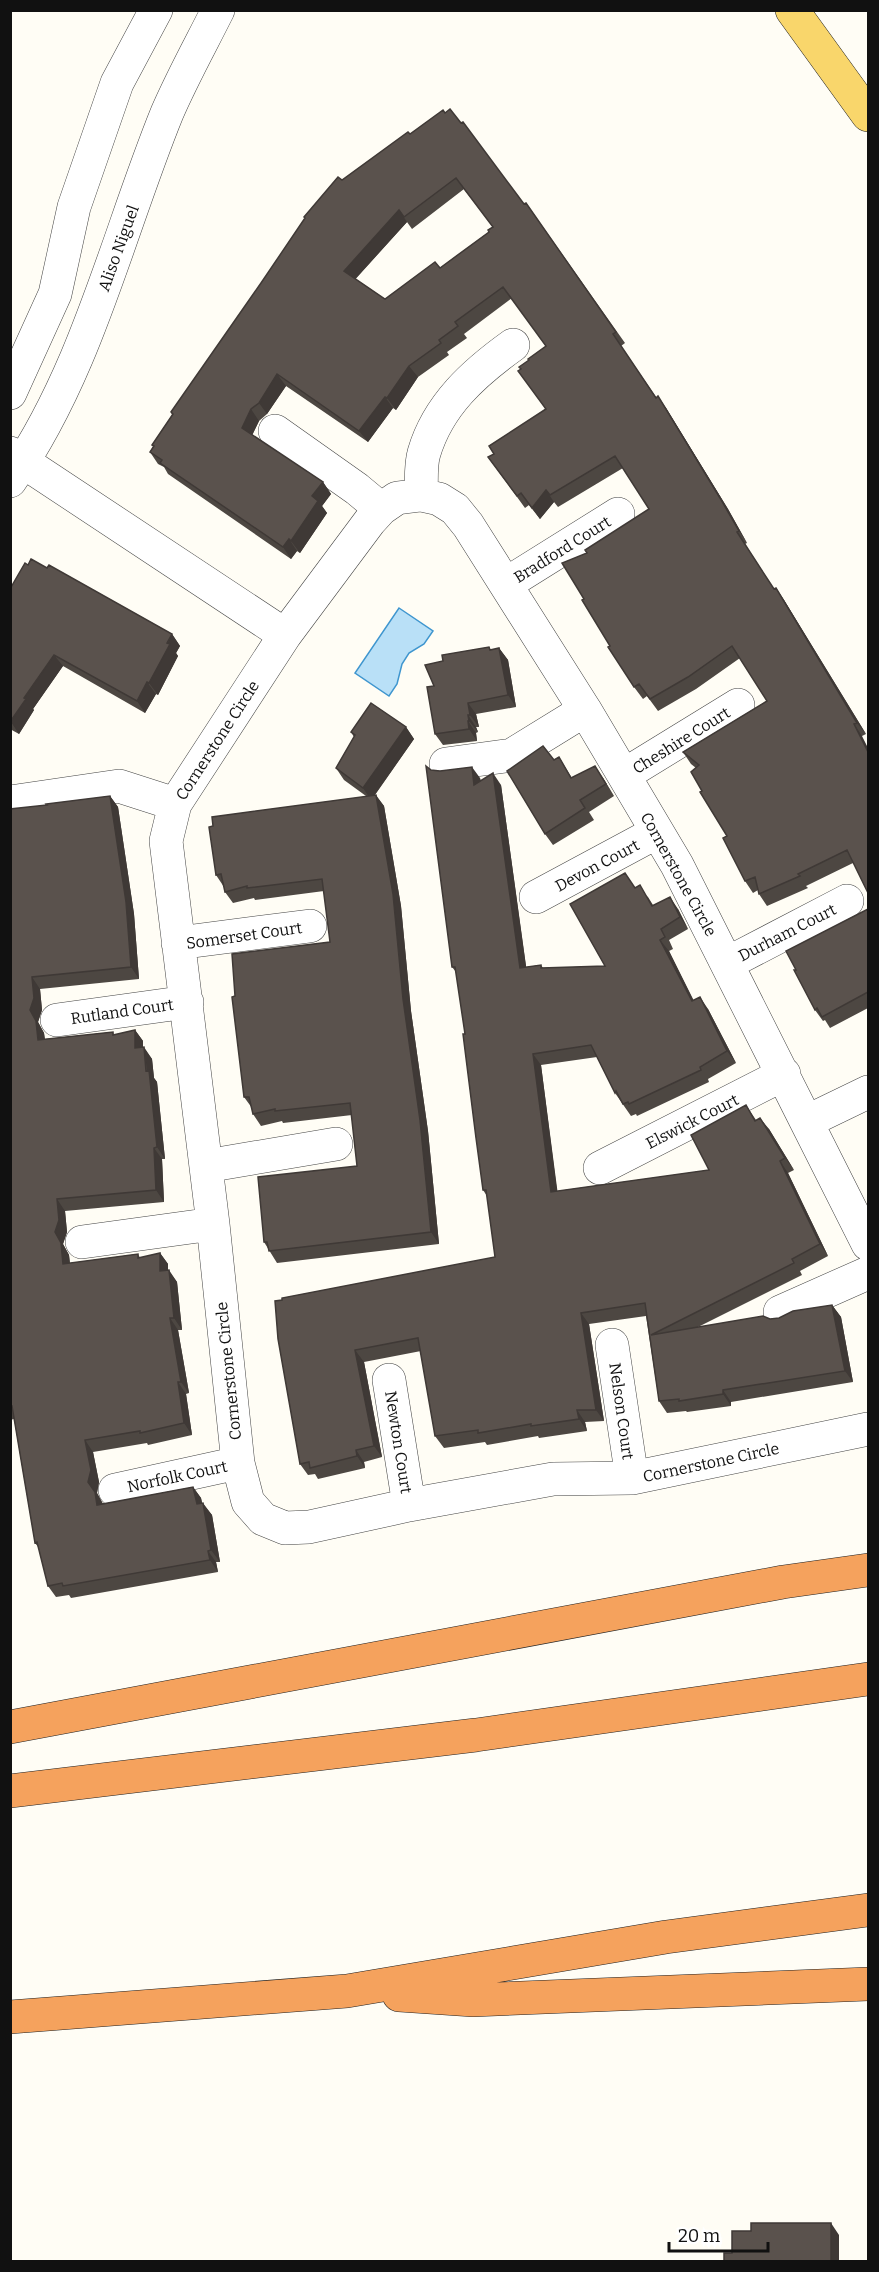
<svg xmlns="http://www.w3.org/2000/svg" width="879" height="2272" viewBox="0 0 879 2272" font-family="Bitter,serif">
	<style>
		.water { fill: #b9e0f7; stroke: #3f96cf; stroke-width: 1.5 }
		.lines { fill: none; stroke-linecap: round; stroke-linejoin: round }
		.minor-casing { stroke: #444; stroke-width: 34 }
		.major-casing { stroke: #222; stroke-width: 34 }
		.highway-casing { stroke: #222; stroke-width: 34 }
		.minor { stroke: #fff; stroke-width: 33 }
		.major { stroke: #f9d66b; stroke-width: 33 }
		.highway { stroke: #f5a25d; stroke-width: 33 }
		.wall { fill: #4d4742; fill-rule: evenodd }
		.shaded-wall { fill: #3f3936 }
		.building { fill: #5a524d; stroke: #3f3936; stroke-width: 1.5; fill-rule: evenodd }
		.labels { text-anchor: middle; stroke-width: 6; stroke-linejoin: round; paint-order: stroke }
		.street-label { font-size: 16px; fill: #111; stroke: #fff }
	</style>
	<rect width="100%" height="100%" fill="#fffdf5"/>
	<path class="water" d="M399,608L433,631L424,644L409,653L402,664L397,684L389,696L355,673Z"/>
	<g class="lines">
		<defs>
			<path id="minor" d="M10,393L55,294L74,207L117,83L156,10
				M275,431L357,489L381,509
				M10,453L285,635
				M10,481C87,371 117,236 167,113C182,78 201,44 218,10
				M421,495C422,482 420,466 424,453C438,405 474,373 513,345
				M506,584L618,514
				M446,764L512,755L585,710
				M624,775L738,705
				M10,802L119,786L175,804
				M536,897L657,832
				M178,943L310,926
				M728,963L847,901
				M57,1020L187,1002
				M808,1121L868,1092
				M206,1166L336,1144
				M600,1168L784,1074
				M82,1242L213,1224
				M868,1244L677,865L585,710L468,525L455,509L439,499L421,495L397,498L381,509L370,521L285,635L175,804L166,841L213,1224L238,1463L248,1502L263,1519L285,1528L309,1527L409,1505L553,1479L632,1478L868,1429
				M780,1312L868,1273
				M612,1345L632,1478
				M389,1380L409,1505
				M115,1490L238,1463"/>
			<path id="major" d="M792,10L868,115"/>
			<path id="highway" d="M10,1727L783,1582L868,1570
				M10,1791L476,1735L868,1679
				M399,1995L473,2000L868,1984
				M10,2017L347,1991L666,1937L868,1910"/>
		</defs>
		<use href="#minor" class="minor-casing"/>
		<use href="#major" class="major-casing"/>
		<use href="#highway" class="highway-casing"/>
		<use href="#minor" class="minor"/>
		<use href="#major" class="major"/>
		<use href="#highway" class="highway"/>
	</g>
	<path class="wall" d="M410,134L524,204L526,203L625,343L621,346L656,397L666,408L728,509L747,543L745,544L774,589L776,588L784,600L866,734L862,736L853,863L806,886L808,888L767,906L759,894L758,890L753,893L745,881L727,836L702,791L696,768L691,764L683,752L767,701L740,658L696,689L658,711L647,696L643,699L634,687L610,646L584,599L587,553L649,509L623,468L558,507L554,502L540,519L529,505L525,508L488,457L494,454L545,409L529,360L546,346L512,298L464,334L467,338L447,352L449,355L418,377L396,410L393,408L368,442L286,386L267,414L259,421L252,435L323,482L331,494L322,506L327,513L300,553L297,551L291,559L168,474L164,467L158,464L150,452L153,446L152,445L172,415L171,412L342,180ZM464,189L493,227L489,232L440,268L385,299L355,279L407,222L412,229Z
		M10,589L172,634L180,646L176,653L178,656L158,695L156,694L145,713L63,666L33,709L34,710L19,734L10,729Z
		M499,648L508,660L516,707L476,714L479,727H476L478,732L476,733L477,741L443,745L435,734L434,686L443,661Z
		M406,727L414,739L375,795L384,806L401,906L411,1011L428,1131L439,1244L277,1263L264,1242L357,1166L352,1115L283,1123L282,1121L261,1126L253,1114L252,1108L244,1097L235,996L330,942L324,891L255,900L254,898L233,903L225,892L224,887L216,875L366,796L344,780L336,768L354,737L351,732Z
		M559,757L572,778H603L614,796L589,812L594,820L553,845L545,834L554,760Z
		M431,770L480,778L481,781L501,785L526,967L541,965L543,968L605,966L635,888L648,897L653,905L678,909L688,929L669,940L673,949L669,951L693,1000L708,1009L736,1063L708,1079L709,1082L637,1116L636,1114L631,1116L615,1093L597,1057L541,1065L557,1191L709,1170L746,1105L756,1120L769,1129L794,1170L788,1173L828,1256L800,1271L802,1275L698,1327L779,1318L832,1305L841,1317L853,1382L731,1402V1406L687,1412L686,1411L667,1413L659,1401L646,1316L589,1324L604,1421L585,1422L587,1431L539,1438L538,1436L487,1445L485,1442L444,1448L435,1436L421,1351L364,1362L382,1457L364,1462L365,1468L318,1479L315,1474L308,1475L300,1464L278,1339L495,1257L487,1196L483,1190L465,1034L456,972L452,967Z
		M110,796L118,807L134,914L139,979L40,989L42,1010L38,1022L44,1033L45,1039L113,1032L114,1035L135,1030L143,1041V1047L152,1059L154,1078L157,1082L165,1159H162L164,1202L65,1211L67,1232L63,1244L69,1255L70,1263L138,1254L140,1258L160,1253L168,1264V1270L177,1282L182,1330H178L189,1393L186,1394L192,1435L148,1445L147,1443L93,1452L99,1482L97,1493L103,1504L193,1487L201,1498L202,1503L212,1515L220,1562H216L218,1572L71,1598L69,1595L56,1597L48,1586L39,1548L35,1543L14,1419L10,1420V809L47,805Z
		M868,909V1008L830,1028L825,1020L823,1021L815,1010L796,970Z"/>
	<path class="shaded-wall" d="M399,210L407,222L352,283L344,271Z
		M409,366L418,377L396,410L387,398Z
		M277,374L286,386L267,414L259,403Z
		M658,396L666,408L728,509L747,543L739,531Z
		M385,397L393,408L368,442L359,431Z
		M251,409L259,421L250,440L242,428Z
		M323,482L331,494L322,506L327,513L300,553L291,541L312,496Z
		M546,490L554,502L540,519L532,508Z
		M289,539L297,551L291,559L283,547Z
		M776,588L784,600L866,734L857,723Z
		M172,634L180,646L176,653L178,656L158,695L149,683Z
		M499,648L508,660L516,707L508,695Z
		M54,655L63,666L33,709L34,710L19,734L11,722L24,698Z
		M147,682L156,694L145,713L137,701Z
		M468,703L476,714L479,727L470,715Z
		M468,715L476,727L478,732L469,721Z
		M468,721L476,733L477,741L469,729Z
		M854,724L862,736L868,748V752Z
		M406,727L414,739L371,800L363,788Z
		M595,766L603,778L614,796L606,784Z
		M472,767L480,778L482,796L474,785Z
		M493,773L501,785L528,980L520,968Z
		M376,795L384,806L401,906L411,1011L428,1131L439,1244L431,1232L403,999Z
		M110,796L118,807L134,914L139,979L131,967Z
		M670,897L678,909L688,929L680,917Z
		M660,940L669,951L700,1013L692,1001Z
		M32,977L40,989L42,1010L38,1022L44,1033L46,1052L38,1040L30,1010Z
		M700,997L708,1009L736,1063L727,1051Z
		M135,1030L143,1041V1059L135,1048Z
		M144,1047L152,1059L154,1078L157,1082L165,1159L157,1147Z
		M533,1054L541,1065L559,1203L551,1192Z
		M760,1118L769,1129L794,1170L785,1158Z
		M154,1148L162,1159L164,1202L156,1190Z
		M780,1161L788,1173L828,1256L820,1244Z
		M57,1199L65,1211L67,1232L63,1244L69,1255L71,1276L63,1264L55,1232Z
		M160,1253L168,1264V1283L160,1271Z
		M169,1270L177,1282L182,1330L174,1318Z
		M832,1305L841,1317L853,1382L845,1371Z
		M581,1313L589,1324L604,1421L596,1410Z
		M170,1318L178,1330L189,1393L181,1382Z
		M355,1350L364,1362L382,1457L374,1446Z
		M178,1382L186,1394L192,1435L184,1423Z
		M723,1390L731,1402V1406L723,1394Z
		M577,1410L585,1422L587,1431L579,1419Z
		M85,1440L93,1452L99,1482L97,1493L103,1504L97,1505L88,1482Z
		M356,1450L364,1462L365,1468L357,1456Z
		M193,1487L201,1498L205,1516L197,1504Z
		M203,1503L212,1515L220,1562L211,1550Z
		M208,1551L216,1562L218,1572L210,1560Z
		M831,2223L839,2235V2262H831Z"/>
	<path class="building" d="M450,109L461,123L463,122L524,204L526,203L616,332L613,334L656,398L658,396L720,498L739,531L737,532L774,589L776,588L857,723L854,724L868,752V893L847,850L798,874L800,876L759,894L755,877L745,881L723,838L727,836L700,792L702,791L691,772L699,765L683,752L767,701L732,646L688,677L650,699L639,684L634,687L608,647L610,646L582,600L584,599L562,563L587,553L585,550L649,509L615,456L550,495L546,490L532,508L521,493L517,496L488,457L494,454L489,446L546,409L518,371L521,369L519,367L529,360L528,359L546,346L503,287L455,322L458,326L439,340L441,343L409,366L387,398L385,397L359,431L277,374L259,403L251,409L242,428L323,482L312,496L318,501L291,541L289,539L283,547L160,463L162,460L150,452L154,446L152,445L173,414L171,412L261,283L305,218L304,217L338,177L342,180L408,132L410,134L443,110L445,113ZM456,178L493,227L488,230L489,232L440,268L435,262L385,299L344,271L399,210L404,217Z
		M31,559L47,568L49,565L172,634L167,643L170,644L149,683L147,682L137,701L54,655L24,698L26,699L10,722V589L25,563L28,565Z
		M489,647L490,650L499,648L508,695L468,703L470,715H468L469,721H468L469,729L435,734L427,687L434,686L425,665L443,661L442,655Z
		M371,703L406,727L363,788L336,768L355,735L351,732Z
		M543,746L554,760L559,757L571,778L595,766L606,784L580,800L585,808L545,834L507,771Z
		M426,766L431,770L440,771L472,767L474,785L493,773L520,968L541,965V968L605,966L570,904L625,873L635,888L640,885L652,906L670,897L680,917L661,929L665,937L660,940L692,1001L700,997L727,1051L700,1067L701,1070L629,1104L628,1102L623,1104L616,1091L615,1093L591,1045L533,1054L551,1192L709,1170L691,1135L746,1105L755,1121L760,1118L785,1158L780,1161L820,1244L792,1259L794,1263L651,1335L763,1316L770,1319L779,1318L793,1311L832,1305L845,1371L723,1390V1394L679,1401V1399L659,1401L645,1303L581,1313L596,1410H577L579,1419L531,1426V1424L478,1433V1430L435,1436L418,1338L355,1350L374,1446L356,1450L357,1456L310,1468L309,1462L300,1464L278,1339L275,1301L282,1300V1298L495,1257L486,1190H483L476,1138L463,1034H465L455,967H452Z
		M376,795L393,894L403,999L420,1120L431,1232L269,1251L267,1242H264L258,1177L357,1166L350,1103L275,1111V1109L253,1114L249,1097H244L232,997L235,996L232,954L330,942L322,879L247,888V886L225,892L221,874L216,875L209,827L213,826L212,817Z
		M110,796L126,902L131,967L32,977L34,998L30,1010L36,1021L38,1040L113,1032V1035L135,1030V1048L144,1047L146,1071L149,1070L157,1147L154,1148L156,1190L57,1199L59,1220L55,1232L61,1243L63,1264L138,1254V1258L160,1253V1271L169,1270L174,1318H170L181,1382H178L184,1423L140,1433V1431L85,1440L91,1470L88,1482L95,1492L97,1505L193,1487L197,1504L203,1503L211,1550L208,1551L210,1560L63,1586L62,1583L48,1586L37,1542L35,1543L12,1406L10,1407V809L47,805L46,804Z
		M868,909V992L822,1017L817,1008L815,1010L794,970H796L786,951Z
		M751,2223H831V2262H724V2253H732V2231H751Z"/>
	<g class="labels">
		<g class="street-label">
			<text transform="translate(118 248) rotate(-70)" y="6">Aliso Niguel</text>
			<text transform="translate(562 549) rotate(-32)" y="6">Bradford Court</text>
			<text transform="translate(217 740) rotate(-57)" y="6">Cornerstone Circle</text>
			<text transform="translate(681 740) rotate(-32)" y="6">Cheshire Court</text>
			<text transform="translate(597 865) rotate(-28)" y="6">Devon Court</text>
			<text transform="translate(679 874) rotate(61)" y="6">Cornerstone Circle</text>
			<text transform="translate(787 932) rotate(-27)" y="6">Durham Court</text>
			<text transform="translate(244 935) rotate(-8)" y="6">Somerset Court</text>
			<text transform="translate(122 1011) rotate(-8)" y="6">Rutland Court</text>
			<text transform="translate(692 1121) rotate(-27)" y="6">Elswick Court</text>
			<text transform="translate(228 1371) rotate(-96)" y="6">Cornerstone Circle</text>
			<text transform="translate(622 1411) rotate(82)" y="6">Nelson Court</text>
			<text transform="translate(399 1442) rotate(81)" y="6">Newton Court</text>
			<text transform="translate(711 1462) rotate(-12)" y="6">Cornerstone Circle</text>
			<text transform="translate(177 1476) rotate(-12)" y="6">Norfolk Court</text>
		</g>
	</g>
	<rect width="879" height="2272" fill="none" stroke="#111111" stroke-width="24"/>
	<path d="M669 2242v9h99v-9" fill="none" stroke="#111111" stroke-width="3"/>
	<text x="678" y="2242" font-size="18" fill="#111111" stroke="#ffffff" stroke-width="4.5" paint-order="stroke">20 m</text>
</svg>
